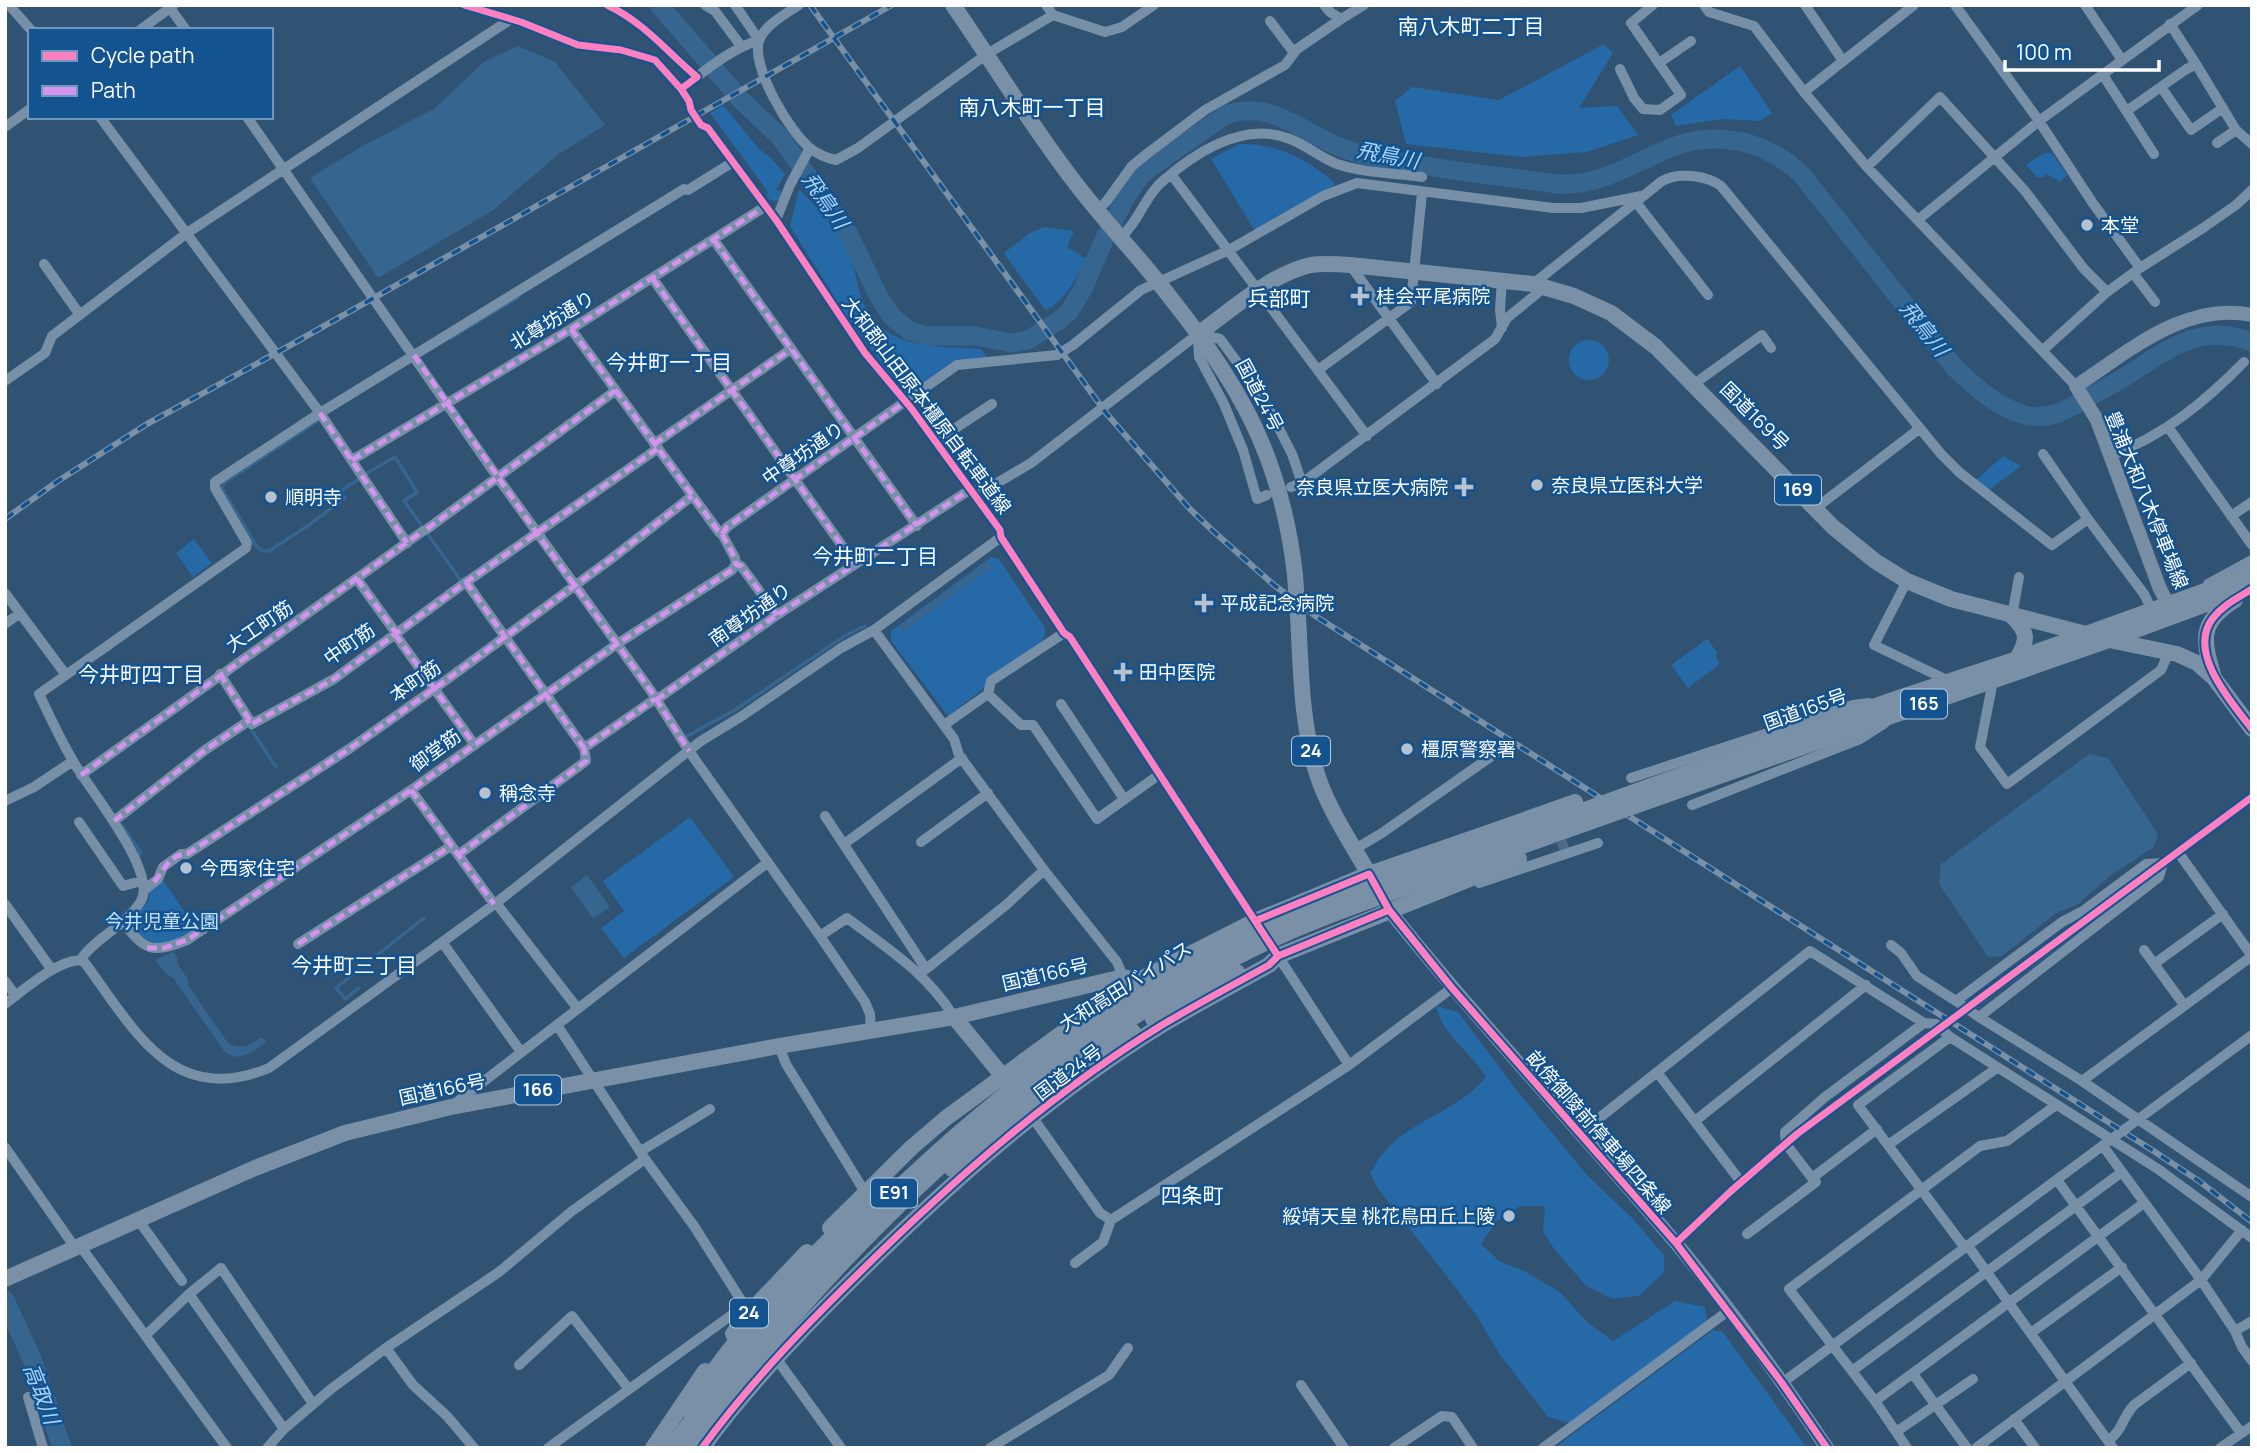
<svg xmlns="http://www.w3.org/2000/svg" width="2257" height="1453" viewBox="0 0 2257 1453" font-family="Manrope,'Noto Sans JP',sans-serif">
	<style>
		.green { fill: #2669a7 }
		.water { fill: #366590 }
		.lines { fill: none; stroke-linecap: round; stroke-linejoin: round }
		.stream { stroke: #366590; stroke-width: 3.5 }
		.river { stroke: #366590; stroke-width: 19 }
		.minor-tunnel { stroke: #4f6c88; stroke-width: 10; stroke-dasharray: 10 5; stroke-linecap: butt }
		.minor { stroke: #7790a7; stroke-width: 10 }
		.major { stroke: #778ea5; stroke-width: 14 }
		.highway { stroke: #7990a6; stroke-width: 16 }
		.rail-casing { stroke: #7990a6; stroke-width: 6 }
		.rail { stroke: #135390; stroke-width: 3.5; stroke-dasharray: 10; stroke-linecap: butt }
		.highway-bridge { stroke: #7990a6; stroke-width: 16 }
		.quiet { stroke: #d193ec; stroke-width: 5; stroke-dasharray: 10 5; stroke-linecap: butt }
		.cycleway-casing { stroke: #135390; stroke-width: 11 }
		.cycleway { stroke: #ff80c0; stroke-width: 7 }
		.poi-dot { fill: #b7c2ce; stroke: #135390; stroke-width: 2.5 }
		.labels { text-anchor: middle; stroke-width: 5; stroke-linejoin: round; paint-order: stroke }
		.shield { fill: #135390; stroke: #b8cbde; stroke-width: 2 }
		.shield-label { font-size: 18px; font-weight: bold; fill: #fff }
		.poi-label { font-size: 19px; fill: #fff; stroke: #135390; text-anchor: start }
		.street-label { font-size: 19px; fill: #fff; stroke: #135390 }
		.park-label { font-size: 19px; fill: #c5e2fc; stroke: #135390 }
		.neighbourhood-label { font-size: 21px; fill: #fff; stroke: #135390 }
		.water-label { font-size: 21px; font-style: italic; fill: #a9d4f9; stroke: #135390 }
	</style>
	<rect width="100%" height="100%" fill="#305273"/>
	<path class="green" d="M1604,44L1613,53L1579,108L1617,106L1638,135L1587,152L1522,157L1406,144L1395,101L1412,87L1499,100Z
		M1740,66L1772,113L1760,121L1721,119L1676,126L1671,115Z
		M723,105L759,149L771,158L785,174L776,190L783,192L781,199L777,201L770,200L766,195L768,192L710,113Z
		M1239,144C1276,143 1308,159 1336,184L1255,231L1211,159Z
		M2044,153H2052L2067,175L2060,182L2047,174L2043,177H2037L2026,165Z
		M799,189C818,209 840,230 850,257C857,273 857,292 866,308C887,350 941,346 981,349L989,359L957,361L908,393H904L849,320L790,226Z
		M1044,227L1074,231L1067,247L1087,259C1076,278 1066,301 1045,310L1004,253L1030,233Z
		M1569 360a20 20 0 1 1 40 0a20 20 0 1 1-40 0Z
		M2003,456L2021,466L1985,493L1973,483Z
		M194,539L212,563L193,577L176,553Z
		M991,557L999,559L1045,628V636L1042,639L1043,642L948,716L891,641V631Z
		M1707,639L1717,652L1716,658L1720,664L1688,688L1671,665Z
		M690,817L734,877L624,958L601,928L624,911L603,881Z
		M163,880L196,928C190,932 184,938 177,941C157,948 133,940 135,917L148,902L150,890Z
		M1436,1006L1458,1012L1515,1088L1587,1175L1634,1220L1664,1255V1272L1639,1296L1613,1299L1585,1285L1555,1250L1543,1232L1545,1206H1520L1496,1222L1481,1244L1499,1261L1524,1271L1560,1292L1587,1322L1613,1341L1675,1301L1705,1307L1708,1327L1581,1426L1548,1417L1500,1355L1477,1316L1439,1266L1379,1190L1370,1173C1375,1166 1379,1157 1385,1151C1413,1119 1460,1110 1486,1077C1472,1053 1441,1034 1436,1006Z
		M1713,1330L1723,1332L1807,1448H1554Z"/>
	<path class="water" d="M518,46L555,62L605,125L559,154L492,211L378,278L310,178L359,148L435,108L485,61Z
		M987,561L992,567L903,632L899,626Z
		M2089,754L2108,758L2158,834L2154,847L2110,876L2078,904L2055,914L2002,956L1988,957L1939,884L1941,864Z
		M587,875L610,907L593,919L571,887Z
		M173,952L178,959L177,963L188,979V985L228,1043C242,1050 250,1045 262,1037L266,1042C252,1052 239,1064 224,1051L173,978L168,976L155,960Z"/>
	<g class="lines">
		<path class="stream" d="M451,338L519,297
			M319,420L224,483L222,488L257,547L263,551H269L309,525L345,498L340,491L361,478
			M367,473L395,457L417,492L404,501L462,582
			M249,726L276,767
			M687,736L735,710L846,635L865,626
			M122,825L141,853L138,855L139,859
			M359,988L345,999L336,988L424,918"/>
		<path class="river" d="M659,5L742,101L780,137L848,233L879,297L892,317L910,331L927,336H975L1011,343L1028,340L1058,321L1069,312L1084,287L1103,242L1126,197L1139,178L1151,167L1224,116C1266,98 1300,130 1337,146C1361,156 1388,160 1414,164C1459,172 1505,177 1550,183C1594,190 1631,164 1670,148C1716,129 1767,141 1802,175L1954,367C1974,386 1998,408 2025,415C2048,421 2067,410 2086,399C2100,391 2114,383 2128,375C2168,349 2202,322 2252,342
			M5,1300L32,1359L62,1448"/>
		<path class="minor-tunnel" d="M1556,827L1566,853
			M1936,1031L1972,1005"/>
		<path class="minor" d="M9,5L31,30
			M464,5L521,22L578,45L621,50L655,60L681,89L689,101L691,110L701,125L708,128L776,220L865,353L911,408L1000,530L1001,537L1064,633L1070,637L1255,921
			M705,5L715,11L741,46
			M735,5L759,40
			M799,5C786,14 764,25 759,41C751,67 790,133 811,149C819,155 827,158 836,160L858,148L987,54L1053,15
			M1046,5L1053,15L1105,32L1122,27L1154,5
			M1324,5L1330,12L1341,19L1364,5
			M1704,5L1709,12L1754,26L1804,92L1867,167L2076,386
			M1805,5L1843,61
			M1955,5L2039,121L2092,202L2140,268
			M2085,5L2122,60
			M170,8L186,30
			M1270,21L1294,53
			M140,30L174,5
			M1659,63L1691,41
			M2196,64L2236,130L2252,144
			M1620,69L1634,98L1643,109L1660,110L1681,95L1631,23L1653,5
			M2103,75L2154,154
			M2161,87L2191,130L2223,108
			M681,89C706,70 729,50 759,40
			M1804,92L1914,5
			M2128,110L2185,70L2196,64L2170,24
			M100,117L320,413L407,543
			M247,117L498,478L651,691L689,751L820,936L865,1002L870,1014L871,1032
			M5,127L30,109
			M2217,143L2236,130
			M1867,167L1940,97L2025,191L2084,269L2107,292
			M1171,174L1367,436
			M1635,201L1708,295
			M1097,210L1106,202L1132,166L1148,153L1205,110L1285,65L1297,49L1341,19
			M1919,219L2039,121L2198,5
			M776,220L790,185L810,148
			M1120,238C1139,222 1145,195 1165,179C1199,150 1245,121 1290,139C1306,145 1321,158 1337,164C1363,173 1395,173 1422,177
			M714,240L917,526
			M44,264L80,315
			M1350,265L1437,384
			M2133,273L2155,302
			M653,279L855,564
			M1533,284L1662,181C1678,172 1706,175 1721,186L1941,454L1959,472L2052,545L2088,519L2144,594L2152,610
			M1502,328L1500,310L1502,280
			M571,329L719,532L722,534L735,558L736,564L741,566L777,615
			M1198,334L1220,339L1257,389L1270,411L1292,454L1302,483
			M1198,337L1199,357L1224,404L1243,450L1257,499L1267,495
			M2043,350L2107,292L2140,268L2203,228L2236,205L2252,190
			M1318,370L1411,302L1422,193
			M5,381L45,353L52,336L187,233L511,19
			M1694,384L1762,335L1771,348
			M2168,427L2252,545
			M936,441L992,404
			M654,444L791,349
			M2043,454L2088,519
			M2110,456C2163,436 2205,402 2244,362
			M352,460L571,329L766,206
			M1291,487L1302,483L1495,339L1507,318L1545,287
			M975,496L1031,463L1198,334
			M1816,508L1919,429
			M2231,516L2252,502
			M427,529L615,391
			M722,534L727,527L957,365L1057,355L1073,345L1141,290L1229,250L1323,196L1357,183L1553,208H1581L1641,196
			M357,579L396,633
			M1907,581L1874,645L1949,681
			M466,582L584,748L655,699
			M465,583L657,449
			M2208,584L2252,560
			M5,593L66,675
			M2012,616L2019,577
			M5,624L20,613
			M874,630L954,739L959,755L1044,870L1117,962L1123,977
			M395,634L474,744
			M220,674L252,724L334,679L462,585
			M1993,681L1980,747L2007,784L2161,670L2169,652
			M988,694L1021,725H1033L1097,819L1160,774
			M656,700L777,615L971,489
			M1061,704L1124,799
			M944,725L988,694L991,681L1064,633
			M81,775L423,531
			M1631,778L1853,705L1869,703
			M411,790L494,904
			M5,801L34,787L73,761
			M1692,805L1860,739L1885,723
			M825,816L926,969L920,973
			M114,821L205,750L250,720
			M79,822L123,886L141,881
			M921,842L988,793
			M844,844L962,758
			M1355,849L1382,833L1506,746
			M458,855L586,761L584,748
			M2163,863L2159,877L1979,1017L1956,1001L2062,922L2083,911L2146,864Z
			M1479,883L1598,843
			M144,890L158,879L163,867L181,854H187L349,749L434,689L611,559L692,496
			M496,903L578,1009
			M5,904L52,970
			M123,922C145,951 152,954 187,940L411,790L617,644L732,570L736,564
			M820,936L847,918C887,948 927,973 954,1017
			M442,942L521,1052
			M298,944L451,846
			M1891,945L1901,953L1917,976L1956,1001
			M2144,950L2184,1005
			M1278,956L1349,1065
			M80,960L85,963C134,1029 172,1108 269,1068L496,903L701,741L742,716L841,648L874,630L1001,537
			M2154,964L2223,914
			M926,969L1006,905L1044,870
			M5,981L16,996
			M5,1004C24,990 56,961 80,960C96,937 126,926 141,901C158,871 88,788 73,761C60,739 50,717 39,694L246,548L247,543L215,488V482L320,413L684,189L688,190L733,162
			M1972,1005L2252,797
			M1979,1017L2082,1081L2252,1197
			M557,1025L645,1159L694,1226L751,1316
			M1950,1037L2158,1169L2252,1238
			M779,1046L786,1064L868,1197
			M1657,1072L1741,1182
			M2082,1081L2252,956L2178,852
			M453,1105L767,863
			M1033,1118L1100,1213L1111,1220
			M1695,1121L1866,985
			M1877,1129L1812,1178L1786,1144L1785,1132L1825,1097L1924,1023L1936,1024L1950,1037L1858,1105L1965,1248
			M1579,1134L1810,951L1924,1023
			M1888,1145L1997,1068
			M2103,1146L2201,1280L2235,1331L2242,1347L2252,1361
			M5,1147L76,1249
			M641,1151L710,1109
			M2057,1180L2241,1433
			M139,1221L182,1281
			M1747,1234L1816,1182L1812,1178
			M1676,1243L1731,1191L1797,1134L1936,1031
			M1968,1246L2113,1448
			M81,1247L227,1448
			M1075,1263L1103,1242L1111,1220L1349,1065L1452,988
			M2235,1331L2252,1321
			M2031,1333L2122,1267
			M146,1335L189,1294
			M386,1348L413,1385L447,1416L474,1448
			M773,1354L841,1448
			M519,1365L572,1316L628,1388
			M1852,1371L2122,1172
			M1913,1374L1967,1448
			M1782,1383L2252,1035
			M1301,1385L1344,1448
			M28,1397L43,1448
			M1875,1401L2144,1203
			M2014,1419L2035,1448
			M284,1429L189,1294L221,1268L313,1404
			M1896,1432L1973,1379
			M2108,1441C2123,1430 2122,1418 2134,1405L2191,1363
			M267,1448L284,1429L331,1389L386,1348L499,1272L572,1211L645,1159
			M548,1448L744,1306
			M990,1448L1109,1375L1128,1348
			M1394,1448L1442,1416L1452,1417L1473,1448
			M1543,1448L1728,1311
			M1907,1448L1875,1401L1789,1289L1980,1146L2007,1141L2056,1105
			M1976,1448L2201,1280L2242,1230
			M2220,1448L2252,1426"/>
		<path class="major" d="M2174,615L2160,589L2097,420L2076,386C2128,352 2185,301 2252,315
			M1389,910C1480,1024 1581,1131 1676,1243C1730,1308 1780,1378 1827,1448"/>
		<path class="highway" d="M953,5C993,63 1030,124 1073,180C1100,216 1130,247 1158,282C1235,378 1281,450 1295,575
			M1198,334C1230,311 1272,273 1311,265C1324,263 1337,264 1350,265L1533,284L1574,296L1611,313L1656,347L1833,527L1875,561L1907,581L1951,599L2109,640L2177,654L2197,663L2214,678L2252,729
			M1298,616C1301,669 1301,726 1318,777C1330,813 1356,850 1374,883
			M2012,616C2029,633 2028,639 2017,659
			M2214,678C2203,640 2198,623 2235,600
			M1732,758L1898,698L2017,659L2252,574
			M1725,774L2109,640L2252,587
			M954,1017L1010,1085
			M1153,1019L1198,992L1237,972
			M830,1228L911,1148L946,1118L1069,1028L1145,977L1255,921L1369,874L1496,830
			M5,1279L255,1168L345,1133L451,1107L779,1046L954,1017L1123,977L1136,980L1145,977
			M733,1334L749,1313L807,1252
			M653,1448L705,1371
			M702,1448C748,1385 803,1328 858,1274C951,1182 1050,1094 1162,1025C1197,1004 1233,985 1269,965L1278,956L1519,859"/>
		<defs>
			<path id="rail" d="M810,5L1106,413L1189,508L1213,531L1274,585L1317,617L2155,1152L2199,1181L2252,1222
				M5,519L58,481L147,424L287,347L892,5"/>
		</defs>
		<use href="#rail" class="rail-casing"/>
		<use href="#rail" class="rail"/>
		<path class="highway-bridge" d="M1295,575L1298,616
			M1496,830L1575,802
			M952,1169L1050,1091L1133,1032
			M688,1410C738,1326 811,1259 879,1190
			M671,1448C832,1233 1024,1045 1268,928C1346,890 1430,864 1511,836C1585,811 1658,782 1732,758
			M686,1448C836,1251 1016,1071 1237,957C1305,921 1378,898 1449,872C1541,839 1633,806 1725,774"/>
		<path class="quiet" d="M714,240L917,526
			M653,279L855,564
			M571,329L719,532L722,534L735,558L736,564L741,566L777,615
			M414,355L536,532L651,691L689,751
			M320,413L407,543
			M654,444L791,349
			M352,460L571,329L766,206
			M427,529L615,391
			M722,534L727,527L905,402
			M357,579L396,633
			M466,582L584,748L655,699
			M465,583L657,449
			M395,634L474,744
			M220,674L252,724L334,679L462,585
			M656,700L777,615L971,489
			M81,775L423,531
			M411,790L494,904
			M114,821L205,750L250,720
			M458,855L586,761L584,748
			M154,882C164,871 169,854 187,854L349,749L434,689L611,559L692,496
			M298,944L451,846
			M147,948H164L187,940L411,790L617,644L732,570L736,564"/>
		<defs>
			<path id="cycleway" d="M464,5L521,22L578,45L621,50L655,60L681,89L689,101L691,110L701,125L708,128L776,220L865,353L911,408L1000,530L1001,537L1064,633L1070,637L1278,956
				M607,5C645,23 666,51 697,77L681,89
				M2252,589C2238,598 2223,605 2213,618C2186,652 2232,703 2252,729
				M1255,921L1369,874L1389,910L1452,988L1676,1243L1782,1383L1827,1448
				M1676,1243L1731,1191L1797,1134L2252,797
				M702,1448C748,1385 803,1328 858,1274C951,1182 1050,1094 1162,1025C1197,1004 1233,985 1269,965L1278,956L1389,910"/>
		</defs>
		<use href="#cycleway" class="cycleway-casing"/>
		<use href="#cycleway" class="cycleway"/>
	</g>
	<g class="poi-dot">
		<circle cx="2087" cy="225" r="7"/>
		<path d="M1356.5 285.5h7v7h7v7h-7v7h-7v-7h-7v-7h7z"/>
		<circle cx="1537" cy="485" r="7"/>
		<path d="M1460.5 476.5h7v7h7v7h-7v7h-7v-7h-7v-7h7z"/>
		<circle cx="271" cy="497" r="7"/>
		<path d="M1200.5 592.5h7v7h7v7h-7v7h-7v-7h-7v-7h7z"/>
		<path d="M1119.5 661.5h7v7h7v7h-7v7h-7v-7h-7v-7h7z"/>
		<circle cx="1407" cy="749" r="7"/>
		<circle cx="485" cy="793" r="7"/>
		<circle cx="186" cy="868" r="7"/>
		<circle cx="1509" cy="1216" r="7"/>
	</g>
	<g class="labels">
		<g class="shield">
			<rect x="1775" y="475.5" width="46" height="29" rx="5"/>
			<rect x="1901" y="689.5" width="46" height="29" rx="5"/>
			<rect x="1292" y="736.5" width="38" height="29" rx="5"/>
			<rect x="515" y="1075.5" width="46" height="29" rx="5"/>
			<rect x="871" y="1178.5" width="46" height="29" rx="5"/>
			<rect x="730" y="1298.5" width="38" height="29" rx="5"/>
		</g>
		<g class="shield-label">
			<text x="1798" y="496">169</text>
			<text x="1924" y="710">165</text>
			<text x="1311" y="757">24</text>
			<text x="538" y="1096">166</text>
			<text x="894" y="1199">E91</text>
			<text x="749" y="1319">24</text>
		</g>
		<g class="poi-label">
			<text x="2101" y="232">本堂</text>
			<text x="1376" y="303">桂会平尾病院</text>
			<text x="1551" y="492">奈良県立医科大学</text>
			<text x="1448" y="494" text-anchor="end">奈良県立医大病院</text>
			<text x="285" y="504">順明寺</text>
			<text x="1220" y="610">平成記念病院</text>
			<text x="1139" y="679">田中医院</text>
			<text x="1421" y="756">橿原警察署</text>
			<text x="499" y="800">稱念寺</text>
			<text x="200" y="875">今西家住宅</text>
			<text x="1495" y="1223" text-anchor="end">綏靖天皇 桃花鳥田丘上陵</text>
		</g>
		<g class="street-label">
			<text transform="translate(552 320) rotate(-31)" y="7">北尊坊通り</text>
			<text transform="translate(1260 395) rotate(62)" y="7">国道24号</text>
			<text transform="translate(927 405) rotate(53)" y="7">大和郡山田原本橿原自転車道線</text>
			<text transform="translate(1755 416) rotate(45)" y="7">国道169号</text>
			<text transform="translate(803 453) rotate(-35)" y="7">中尊坊通り</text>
			<text transform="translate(2147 500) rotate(68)" y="7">豊浦大和八木停車場線</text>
			<text transform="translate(750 614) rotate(-35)" y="7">南尊坊通り</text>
			<text transform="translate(259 626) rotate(-34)" y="7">大工町筋</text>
			<text transform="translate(349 644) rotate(-35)" y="7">中町筋</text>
			<text transform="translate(415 681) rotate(-35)" y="7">本町筋</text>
			<text transform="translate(1805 709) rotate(-20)" y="7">国道165号</text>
			<text transform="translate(435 750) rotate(-36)" y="7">御堂筋</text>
			<text transform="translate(1045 974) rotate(-13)" y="7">国道166号</text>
			<text transform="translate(1125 986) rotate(-32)" y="7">大和高田バイパス</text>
			<text transform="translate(1068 1072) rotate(-37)" y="7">国道24号</text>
			<text transform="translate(442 1089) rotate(-12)" y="7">国道166号</text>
			<text transform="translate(1599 1132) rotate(49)" y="7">畝傍御陵前停車場四条線</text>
		</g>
		<g class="park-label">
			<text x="162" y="928">今井児童公園</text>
		</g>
		<g class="neighbourhood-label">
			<text x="1471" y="34">南八木町二丁目</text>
			<text x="1032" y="115">南八木町一丁目</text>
			<text x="1279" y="306">兵部町</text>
			<text x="669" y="370">今井町一丁目</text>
			<text x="875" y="564">今井町二丁目</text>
			<text x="141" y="682">今井町四丁目</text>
			<text x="354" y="973">今井町三丁目</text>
			<text x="1192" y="1203">四条町</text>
		</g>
		<g class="water-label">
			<text transform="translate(1388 156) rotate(11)" y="7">飛鳥川</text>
			<text transform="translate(825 201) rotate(55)" y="7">飛鳥川</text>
			<text transform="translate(1924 329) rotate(52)" y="7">飛鳥川</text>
			<text transform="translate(41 1394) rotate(69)" y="7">高取川</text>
		</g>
	</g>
	<rect width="2257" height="1453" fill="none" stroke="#ffffff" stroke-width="14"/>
	<rect x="28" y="28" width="245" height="91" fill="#135390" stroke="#7198bc" stroke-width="2"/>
	<rect x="42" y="51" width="35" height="10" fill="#ff80c0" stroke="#7198bc" stroke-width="2"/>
	<text x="91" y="63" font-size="21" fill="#ffffff">Cycle path</text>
	<rect x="42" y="86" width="35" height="10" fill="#d193ec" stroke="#7198bc" stroke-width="2"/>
	<text x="91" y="98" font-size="21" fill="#ffffff">Path</text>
	<path d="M2005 60v10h154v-10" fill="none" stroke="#ffffff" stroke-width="3.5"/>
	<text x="2016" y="60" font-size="21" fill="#ffffff" stroke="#135390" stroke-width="5" paint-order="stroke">100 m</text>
</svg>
